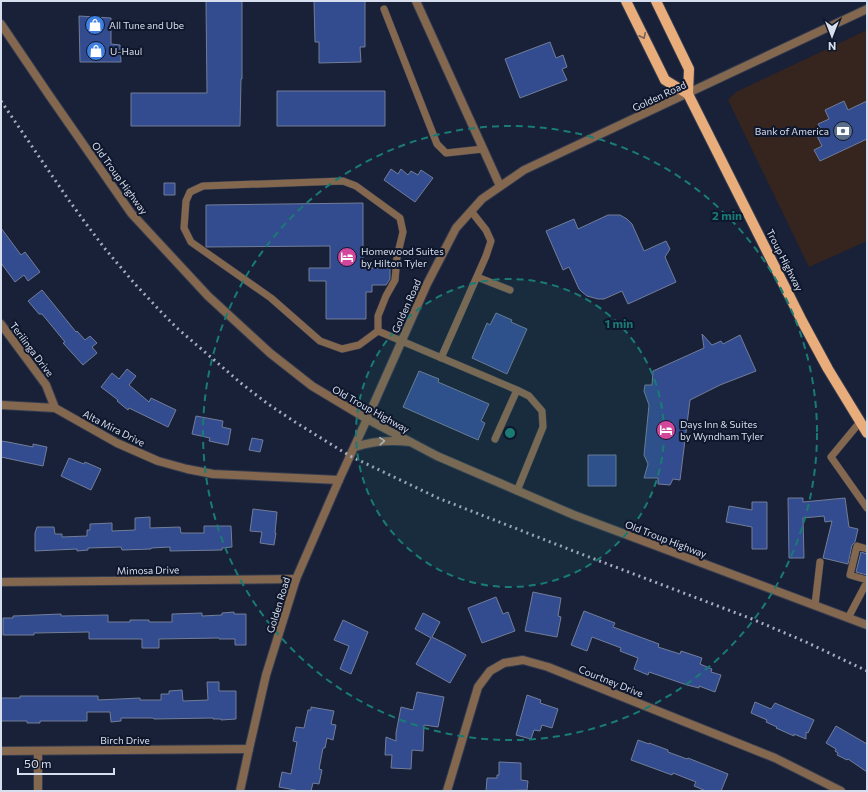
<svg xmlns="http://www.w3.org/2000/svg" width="868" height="792" viewBox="0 0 868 792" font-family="Commissioner,sans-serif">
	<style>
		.commercial { fill: #36241f }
		.building { fill: #334c8f; stroke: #717d99 }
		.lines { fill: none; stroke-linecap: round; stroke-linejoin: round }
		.service-casing { stroke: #333b50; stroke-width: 8 }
		.minor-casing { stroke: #333b50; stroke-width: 10 }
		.tertiary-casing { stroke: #333b50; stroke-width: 10 }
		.primary-casing { stroke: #333b50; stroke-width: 12 }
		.service { stroke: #84674f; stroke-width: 7 }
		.minor { stroke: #84674f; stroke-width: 8 }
		.tertiary { stroke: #84674f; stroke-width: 8 }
		.primary { stroke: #e8ad7a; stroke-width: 10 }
		.rail { stroke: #a5acbd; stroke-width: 3; stroke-dasharray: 2 4; stroke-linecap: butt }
		.oneway { stroke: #7c6254 }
		.oneway2 { stroke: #bebabe }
		.ring { fill: none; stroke: #197b74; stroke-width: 2; stroke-dasharray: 7 5 }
		.labels { text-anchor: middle; stroke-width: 4; stroke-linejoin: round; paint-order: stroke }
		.poi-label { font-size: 10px; fill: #d7deed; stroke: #0f172d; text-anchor: start }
		.street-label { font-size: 10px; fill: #d7deed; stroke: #0f172d }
		.centre { fill: #197b74; stroke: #0f172d; stroke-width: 2 }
		.ring-label { font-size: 12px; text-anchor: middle; font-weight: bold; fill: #197b74; stroke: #0f172d; stroke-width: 4; stroke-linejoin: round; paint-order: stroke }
	</style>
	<rect width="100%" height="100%" fill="#182137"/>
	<path class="commercial" d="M867,30V241L809,267L728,100L736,92Z"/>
	<path class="building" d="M206,1H242V79H241L240,126H131V93H207Z
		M314,1H365V47H360L361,62L319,63V42H315Z
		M79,16L111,18V44L120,45L121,62H80Z
		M550,42L556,58L563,55L567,67L562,69L567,80L520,98L505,59Z
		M277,91H385V126H277Z
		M844,101L848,110L867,101V139L820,161L814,150L822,146L815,132L821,129L818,124L829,119L825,110Z
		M391,169L398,174L401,169L408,175L411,171L418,175L421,170L433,178L415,202L384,180Z
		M164,183H175V195H164Z
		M363,203V268H390V279L386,285H372V292H366V319H326V281H309V268H330V246L206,247V205Z
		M608,215H620L627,219L632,224L644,251L666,241L670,249L665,257L676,282L628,304L622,291L604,299H598L587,296L582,292L579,289L569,267L563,270L546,231L574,219L578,229Z
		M1,228L21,255L25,252L40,272L28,281L24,275L15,282L1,263Z
		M42,290L76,332L77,331L85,340L90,336L97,343L92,347L97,353L83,365L63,343L65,342L42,314H39L28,301Z
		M496,313L512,320L511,322L527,329L507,374L472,358L487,323L490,325Z
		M702,334L712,345L721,341L723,344L740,335L756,371L720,385L690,400L680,480L673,479L670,485L658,484V478H644L648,464L644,455L649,405L644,391L645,385H652L653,371L704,348Z
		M127,369L136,376L129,385L149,402L151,398L176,410L168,427L129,408L128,410L117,401L118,400L101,387L112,373L119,379Z
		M419,371L439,379L438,382L489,404L481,421L485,423L478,440L403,407Z
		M196,416L223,421L222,427L231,429L228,445L209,441L210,438L192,434Z
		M252,438L263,440L260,452L249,450Z
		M1,441L8,442L33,447V444L47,447L43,466L1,457Z
		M588,455H616V486H588Z
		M69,458L84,464L85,462L101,469L91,490L61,476Z
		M788,498H803V502L845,498L849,527L858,529L855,542L852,545L848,564L823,558L832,521L825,522L824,516L803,518L804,558H789Z
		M752,502H767V549H752V527L726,522L729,506L752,510Z
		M253,509L277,512L275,533H276L274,545L260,543L262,532L250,531Z
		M150,517V528L180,527L181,533H204V526H231L232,547L222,548V550L170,551V547L151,548V549L122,550L121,547L88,548V550L77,551V549L35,551V533L37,527H54L55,534H62V537L87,536V530H90V524L112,523V531L135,530V518Z
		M861,552L867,554V575L856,572Z
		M533,592L561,598L558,616L561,617L557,637L525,631Z
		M496,597L503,614L508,612L515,631L482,643L468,608Z
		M584,611L615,623L613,627L659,644L658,647L680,654L681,651L702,658L700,664L712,669L711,672L721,675L715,692L699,686V688L687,685L649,672L648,675L634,669L638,658L620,651L621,648L592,637L587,651L571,645Z
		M234,612V614H246V645H235V639H219V638L159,639V648H142V639H89V632L34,633V635H3V618H13V616L61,614V616L108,615V622H130V620H149V622H172V614L202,613V616L222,615V613Z
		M423,613L440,622L432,637L448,645L466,655L450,683L416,664L431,638L415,629Z
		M343,620L368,632L351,674L340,669L349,646L334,640Z
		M207,682H219V691H236V719L221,720V719H213V718L154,719L153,718H121V721L111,722L110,712H87V721H40V723H27V721H1V698H20V696H98V700L140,698V700H161V694H169V691L182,690L183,701L208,700Z
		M417,692L444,697L438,727L424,725L423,751L412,750L411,769L391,768L392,755H385L386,737L396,741V733L401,707L413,710Z
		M527,695L541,700L540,703L558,709L552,728L542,725L540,731L534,730L531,739L516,735Z
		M755,702L771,709L775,703L814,720L808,733L806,732V739L794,734V736L776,728L777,727L766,722L767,720L751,713Z
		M311,707L334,711L331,724L336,725L333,740L327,738L325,748H323L319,769L322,770L319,784L313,783L311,791H300L279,787L282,772L291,774L297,742L293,741L296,727L304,728L308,710H311Z
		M836,726L867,744V772L848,759L847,760L837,755L838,753L835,751L836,749L826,743Z
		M638,740L649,744V743L668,750V752L687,759L688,758L728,774L721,791H706L694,786L696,782L673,773L672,775L631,760Z
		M499,762L521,763V780L528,781L527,790L486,791L487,778H497V775H499Z"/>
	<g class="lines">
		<defs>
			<path id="service" d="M384,9L437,144L446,153L483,149
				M343,181L356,186L400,218L403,232L397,257L395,280L386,296L378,316V331L359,345L342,349L320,341L271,298L191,242L184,228L186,201L190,192L203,186Z
				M477,277L510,290
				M378,331L517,390
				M441,358L486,256L491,241L486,230L471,211
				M860,422L831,457L867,508
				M495,439L517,390L529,396L542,411L543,427L517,491
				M867,549L857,546L850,575L867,580
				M815,605L820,562
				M848,618L867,582"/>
			<path id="minor" d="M416,1L500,186
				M1,24L49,95L131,213L208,296L270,353L312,386L367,419L437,456L574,515L867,625
				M1,324L46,385L55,408
				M1,405L55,408L117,443L158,461L187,469L213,474L339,480
				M1,582L296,579
				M1,751L249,749
				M38,751V791
				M447,791L478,687L490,671L504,663L523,660L548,667L775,758L841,791"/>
			<path id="tertiary" d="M355,447C373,441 391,440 410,442
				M240,791L249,749L266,675L296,579L339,480L367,419L427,284L456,228L482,199L524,170L867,9"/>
			<path id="primary" d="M626,1L665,80L688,94
				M656,1L689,69L688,94L802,321L828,369L867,433"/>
		</defs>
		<use href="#service" class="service-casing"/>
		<use href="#minor" class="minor-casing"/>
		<use href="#tertiary" class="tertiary-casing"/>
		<use href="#primary" class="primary-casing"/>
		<use href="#service" class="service"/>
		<use href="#minor" class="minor"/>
		<use href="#tertiary" class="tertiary"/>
		<use href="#primary" class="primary"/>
		<path class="rail" d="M1,101L68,199L87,225L106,250L135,284L163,314L177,328L242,384L268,404L295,422L350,456L438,498L576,552L752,619L806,642L867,671"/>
	</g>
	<defs><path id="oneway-chevron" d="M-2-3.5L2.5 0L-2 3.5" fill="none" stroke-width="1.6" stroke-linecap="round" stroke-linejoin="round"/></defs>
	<use class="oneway" href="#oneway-chevron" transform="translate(643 36) rotate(64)"/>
	<use class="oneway2" href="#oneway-chevron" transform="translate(382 441) rotate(-4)"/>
	<circle cx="510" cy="433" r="154" fill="#197b74" fill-opacity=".12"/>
	<g class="ring">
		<circle cx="510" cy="433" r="154"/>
		<circle cx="510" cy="433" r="307"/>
	</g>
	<defs>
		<symbol id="shop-disc" viewBox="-11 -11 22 22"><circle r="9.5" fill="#3f7fe0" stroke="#0f172d"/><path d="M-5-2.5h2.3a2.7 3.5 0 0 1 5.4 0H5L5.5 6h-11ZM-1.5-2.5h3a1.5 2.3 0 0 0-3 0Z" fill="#fff"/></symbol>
		<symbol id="bank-disc" viewBox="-11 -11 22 22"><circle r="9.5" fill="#5c6f8a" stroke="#0f172d"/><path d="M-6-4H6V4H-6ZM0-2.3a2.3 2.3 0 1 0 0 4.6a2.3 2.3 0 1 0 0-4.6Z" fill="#fff"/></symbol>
		<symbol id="hotel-disc" viewBox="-11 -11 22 22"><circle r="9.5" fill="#d1479c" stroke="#0f172d"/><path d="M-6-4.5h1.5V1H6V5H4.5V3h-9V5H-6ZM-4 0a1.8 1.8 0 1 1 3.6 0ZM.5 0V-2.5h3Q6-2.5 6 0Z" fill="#fff"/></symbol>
	</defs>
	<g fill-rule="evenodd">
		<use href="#shop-disc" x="84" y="14" width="22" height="22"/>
		<use href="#shop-disc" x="85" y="40" width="22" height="22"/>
		<use href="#bank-disc" x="832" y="120" width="22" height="22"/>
		<use href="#hotel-disc" x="336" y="246" width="22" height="22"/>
		<use href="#hotel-disc" x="655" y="419" width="22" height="22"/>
	</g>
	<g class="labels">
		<g class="poi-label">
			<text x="109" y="29">All Tune and Ube</text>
			<text x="110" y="55">U-Haul</text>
			<text x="829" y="135" text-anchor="end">Bank of America</text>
			<text x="361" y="255">Homewood Suites<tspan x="361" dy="12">by Hilton Tyler</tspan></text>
			<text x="680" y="428">Days Inn &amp; Suites<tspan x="680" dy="12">by Wyndham Tyler</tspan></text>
		</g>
		<g class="street-label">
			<text transform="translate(659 96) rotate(-25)" y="4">Golden Road</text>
			<text transform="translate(120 178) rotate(54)" y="4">Old Troup Highway</text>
			<text transform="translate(785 260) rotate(63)" y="4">Troup Highway</text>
			<text transform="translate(406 306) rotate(-66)" y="4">Golden Road</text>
			<text transform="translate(32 349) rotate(53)" y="4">Terilinga Drive</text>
			<text transform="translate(371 409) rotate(29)" y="4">Old Troup Highway</text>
			<text transform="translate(114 428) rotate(27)" y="4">Alta Mira Drive</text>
			<text transform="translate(666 539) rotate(21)" y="4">Old Troup Highway</text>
			<text transform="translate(148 570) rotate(-1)" y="4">Mimosa Drive</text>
			<text transform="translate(278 605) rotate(-73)" y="4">Golden Road</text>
			<text transform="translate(611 681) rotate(22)" y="4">Courtney Drive</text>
			<text x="125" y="744">Birch Drive</text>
		</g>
	</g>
	<circle cx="510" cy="433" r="6" class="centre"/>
	<g class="ring-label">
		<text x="727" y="220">2 min</text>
		<text x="619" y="328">1 min</text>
	</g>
	<rect width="868" height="792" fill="none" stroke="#d7deed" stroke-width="4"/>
	<g transform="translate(832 36) rotate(180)" stroke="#0f172d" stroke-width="3" paint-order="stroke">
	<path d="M0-3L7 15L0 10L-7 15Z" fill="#d7deed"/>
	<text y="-6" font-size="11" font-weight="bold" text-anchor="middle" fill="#d7deed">N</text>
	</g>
	<path d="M18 768v6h96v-6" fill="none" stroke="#d7deed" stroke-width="2"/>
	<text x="24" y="768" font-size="12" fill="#d7deed" stroke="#0f172d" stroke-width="3" paint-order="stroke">50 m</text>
</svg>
